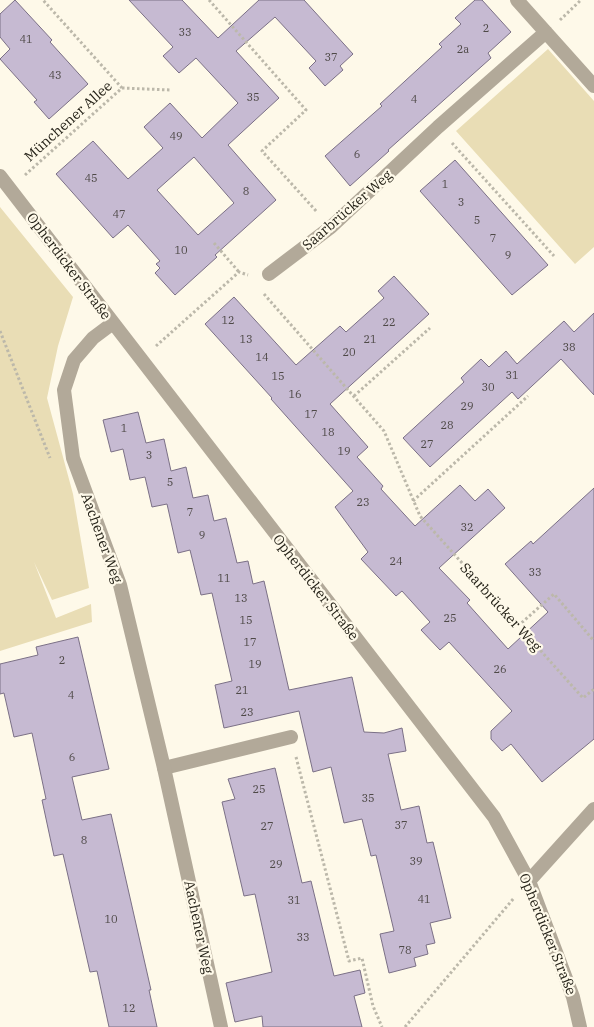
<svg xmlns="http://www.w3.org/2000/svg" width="594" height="1027" viewBox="0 0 594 1027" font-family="'IBM Plex Serif',serif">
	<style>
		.green { fill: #e9ddb5 }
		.building { fill: #c6bad2; stroke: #7b7086; fill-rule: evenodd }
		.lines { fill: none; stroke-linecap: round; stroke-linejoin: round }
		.path { stroke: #bcb8aa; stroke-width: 3; stroke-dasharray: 2.5 2.5; stroke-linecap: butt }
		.service { stroke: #b2a999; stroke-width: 14 }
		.minor { stroke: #b2a999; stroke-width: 14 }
		.labels { text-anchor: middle; stroke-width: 4.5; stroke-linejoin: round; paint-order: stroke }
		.number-label { font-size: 11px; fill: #4e4947 }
		.street-label { font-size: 14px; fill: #262319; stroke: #fef9e9 }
	</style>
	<rect width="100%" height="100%" fill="#fef9e9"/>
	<path class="green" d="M548,49L594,101V247L575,264L456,131Z
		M0,207L73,297L58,346L47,398L73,494L89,588L52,600L34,562L56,618L91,604L92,622L0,651Z"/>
	<path class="building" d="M15,0L52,40L50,42L88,84L49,119L34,102L37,100L0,59L10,49L0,37V14Z
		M129,0H182L218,38L259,0H304L353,54L340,66L343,70L325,86L309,68L316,61L275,17L236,51L279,98L228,145L276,200L215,255L217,257L175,295L155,273L160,268L156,264L160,261L128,225L113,238L56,174L93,141L128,179L163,148L144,127L170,103L202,138L238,103L196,58L179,73L163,56L173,47ZM194,157L234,203L198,235L157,190Z
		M475,0H482L511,32L488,53L491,58L388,150L389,151L350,186L325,156L382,106L380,104L442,47L439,44L461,24L455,18Z
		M455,160L548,265L512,295L420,191Z
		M394,276L429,314L330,404L368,447L357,457L383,486L381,489L415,526L460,485L475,501L488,489L505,508L439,568L470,600L467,603L508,649L548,612L505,564L531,541L533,544L594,488V739L542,782L511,744L502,751L491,739V731L512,711L449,642L440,650L421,630L430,622L402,591L396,596L361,559L368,552L335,507L353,491L271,399L272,398L205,324L234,297L296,365L340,326L346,332L366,314L384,298L378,291Z
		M594,313V395L561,359L518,399L512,392L430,467L403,438L464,382L461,378L481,359L489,367L506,351L517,364L564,321L574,332Z
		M138,412L146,443L164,439L171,471L186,467L193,498L208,495L214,521L226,518L237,563L248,561L253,584L264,581L289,690L352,677L364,732L384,733L402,728L406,751L388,754L401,810L419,806L427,843L433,842L451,918L430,923L435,943L426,945L428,954L414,958L416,966L389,973L380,934L394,931L376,855L371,856L362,819L344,823L331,767L313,772L299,711L224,728L215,685L232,681L212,593L201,595L190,550L178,553L167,504L152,507L145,477L130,480L123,449L111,452L103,420Z
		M78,637L109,769L72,777L82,820L111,814L151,990H149L157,1027H109L97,971L90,972L63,854L54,856L42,800L46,799L32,733L14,737L4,693L0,694V664L38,655L36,647Z
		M275,768L302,883L311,881L334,976L360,970L365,993L354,996L362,1027H263L262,1016L235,1022L226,983L272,972L255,894L244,896L222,802L235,799L228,779Z"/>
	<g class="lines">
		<path class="path" d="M209,0L306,110L262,151L317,212
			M560,20L581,0
			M122,88L170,90
			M452,143L554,256
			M25,175L122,88L43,0
			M214,243L239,272
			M264,294L384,431L420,516L583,698L594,689
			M0,331L50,458
			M156,346L239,272L248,275
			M354,396L430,328
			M413,501L528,396
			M518,626L554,594L594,641
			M296,757L349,961L362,958L373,1006L382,1027
			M405,1027L514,898"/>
		<path class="service" d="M164,768L291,737"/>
		<path class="minor" d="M517,0L594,86
			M0,176L494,817L529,881L573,997L580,1027
			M269,274L331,227L438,127L546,32
			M113,323L93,338L74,360L64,390L73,458L120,585L164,768L221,1027
			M529,881L594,809"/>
	</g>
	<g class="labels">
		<g class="number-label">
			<text x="486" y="32">2</text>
			<text x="185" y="36">33</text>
			<text x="26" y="43">41</text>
			<text x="463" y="53">2a</text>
			<text x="331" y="61">37</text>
			<text x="55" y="79">43</text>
			<text x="253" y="101">35</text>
			<text x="414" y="103">4</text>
			<text x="176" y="140">49</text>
			<text x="357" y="158">6</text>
			<text x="91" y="182">45</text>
			<text x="445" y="188">1</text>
			<text x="246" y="195">8</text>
			<text x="461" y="206">3</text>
			<text x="119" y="218">47</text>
			<text x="477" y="224">5</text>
			<text x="493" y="242">7</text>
			<text x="181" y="254">10</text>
			<text x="508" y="259">9</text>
			<text x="228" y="324">12</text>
			<text x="389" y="326">22</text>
			<text x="246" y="343">13</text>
			<text x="370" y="343">21</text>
			<text x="569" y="351">38</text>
			<text x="349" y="356">20</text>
			<text x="262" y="361">14</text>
			<text x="512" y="379">31</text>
			<text x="278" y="380">15</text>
			<text x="488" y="391">30</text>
			<text x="295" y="398">16</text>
			<text x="467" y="410">29</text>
			<text x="311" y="418">17</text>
			<text x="447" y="429">28</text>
			<text x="124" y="432">1</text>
			<text x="328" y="436">18</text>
			<text x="427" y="448">27</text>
			<text x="344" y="455">19</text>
			<text x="149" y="459">3</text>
			<text x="170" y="486">5</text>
			<text x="363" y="506">23</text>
			<text x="190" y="516">7</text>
			<text x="467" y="531">32</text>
			<text x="202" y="539">9</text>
			<text x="396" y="565">24</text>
			<text x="535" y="576">33</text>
			<text x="224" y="582">11</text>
			<text x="241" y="602">13</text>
			<text x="450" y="622">25</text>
			<text x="246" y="624">15</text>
			<text x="250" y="646">17</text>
			<text x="62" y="664">2</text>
			<text x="255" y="668">19</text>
			<text x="500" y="673">26</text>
			<text x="242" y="694">21</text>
			<text x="71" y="699">4</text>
			<text x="247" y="716">23</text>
			<text x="72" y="761">6</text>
			<text x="259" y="793">25</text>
			<text x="368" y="802">35</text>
			<text x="401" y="829">37</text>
			<text x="267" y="830">27</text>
			<text x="84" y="844">8</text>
			<text x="416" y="865">39</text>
			<text x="276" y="868">29</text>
			<text x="424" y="903">41</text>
			<text x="294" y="904">31</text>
			<text x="111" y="923">10</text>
			<text x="303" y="941">33</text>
			<text x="405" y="954">78</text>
			<text x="129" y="1012">12</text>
		</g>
		<g class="street-label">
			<text transform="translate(68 121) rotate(-42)" y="5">Münchener Allee</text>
			<text transform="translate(347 210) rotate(-41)" y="5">Saarbrücker Weg</text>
			<text transform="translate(69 266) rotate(53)" y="5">Opherdicker Straße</text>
			<text transform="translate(102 538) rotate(70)" y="5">Aachener Weg</text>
			<text transform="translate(316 587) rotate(52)" y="5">Opherdicker Straße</text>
			<text transform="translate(501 607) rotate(48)" y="5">Saarbrücker Weg</text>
			<text transform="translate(199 927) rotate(78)" y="5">Aachener Weg</text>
			<text transform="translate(548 934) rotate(68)" y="5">Opherdicker Straße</text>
		</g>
	</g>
</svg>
